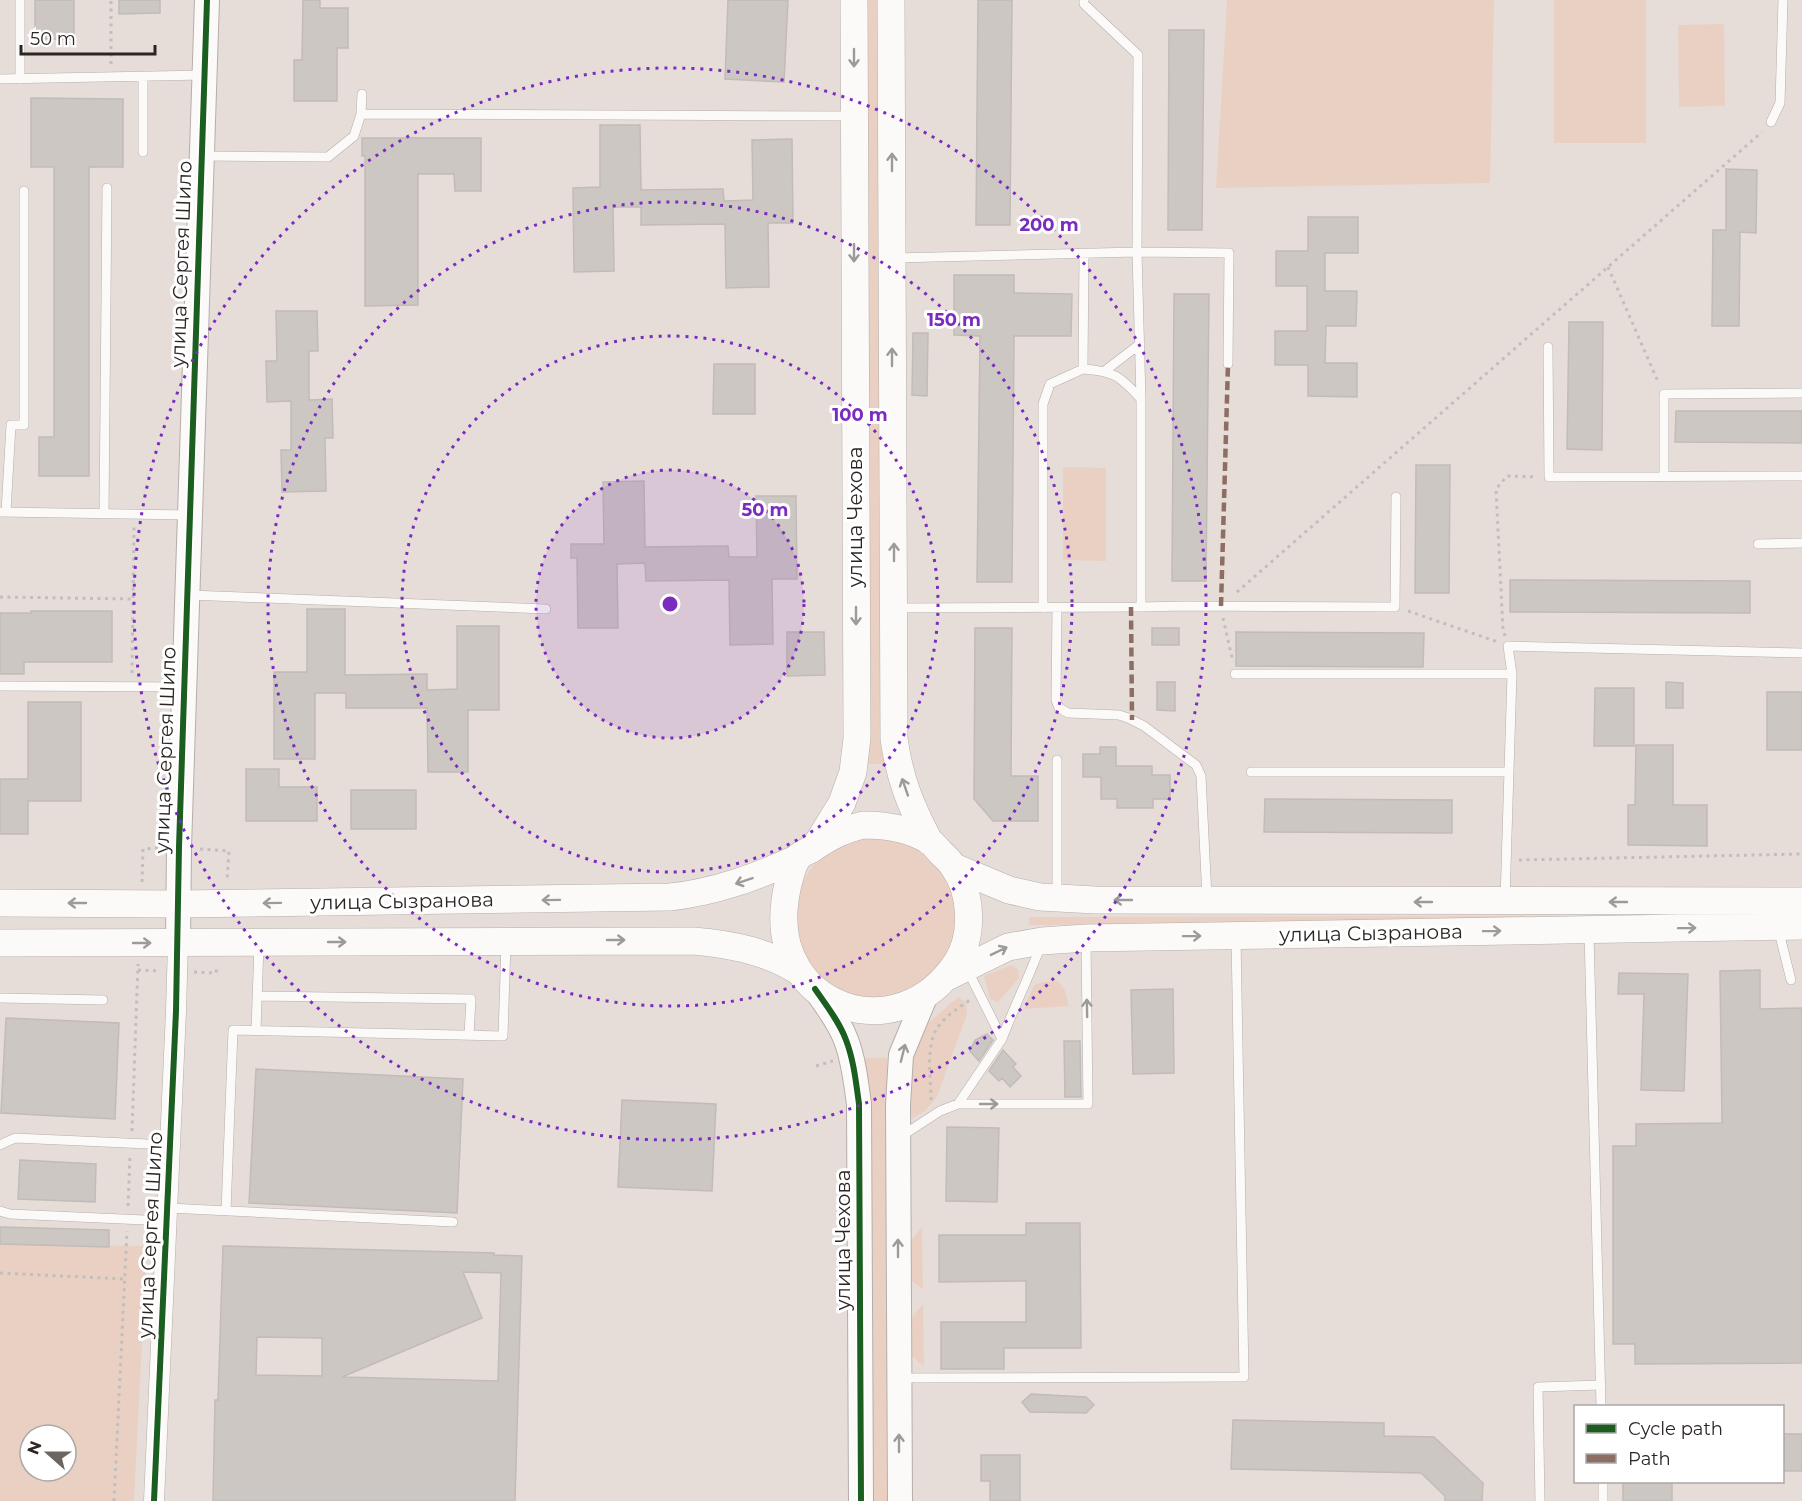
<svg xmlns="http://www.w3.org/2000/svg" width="1802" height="1501" viewBox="0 0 1802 1501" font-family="Montserrat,sans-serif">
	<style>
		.green { fill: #ead0c3; fill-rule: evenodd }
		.building { fill: #cdc7c3; stroke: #c2bbb7; stroke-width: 1.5; fill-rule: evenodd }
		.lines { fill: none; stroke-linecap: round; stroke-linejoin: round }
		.service-casing { stroke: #b4aeaa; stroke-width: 10 }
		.minor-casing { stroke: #b4aeaa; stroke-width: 21 }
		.tertiary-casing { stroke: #b4aeaa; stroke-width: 26 }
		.secondary-casing { stroke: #b4aeaa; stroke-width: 28 }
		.path { stroke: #c1bfbd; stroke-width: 3; stroke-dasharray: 3 4.5; stroke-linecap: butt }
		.service { stroke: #fbfaf9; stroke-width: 9 }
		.minor { stroke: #fbfaf9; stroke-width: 20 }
		.tertiary { stroke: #fbfaf9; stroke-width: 24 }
		.secondary { stroke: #fbfaf9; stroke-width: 27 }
		.quiet { stroke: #8d6e63; stroke-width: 4.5; stroke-dasharray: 9 4.5; stroke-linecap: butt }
		.cycleway-casing { stroke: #fff; stroke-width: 10 }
		.cycleway { stroke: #1b5e20; stroke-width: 6 }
		.oneway { stroke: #9d9b99 }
		.ring { fill: none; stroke: #7b2cbf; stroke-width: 3; stroke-dasharray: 3 6 }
		.labels { text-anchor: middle; stroke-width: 6; stroke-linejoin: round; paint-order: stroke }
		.street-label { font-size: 20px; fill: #2b2623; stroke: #fff }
		.centre { fill: #7b2cbf; stroke: #fff; stroke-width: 3 }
		.ring-label { font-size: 18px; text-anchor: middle; font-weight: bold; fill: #7b2cbf; stroke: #fff; stroke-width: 6; stroke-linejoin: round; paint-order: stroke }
	</style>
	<rect width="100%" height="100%" fill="#e6ddd9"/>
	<path class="green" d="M862,0H883L887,764H866Z
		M1227,0H1494L1490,183L1216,188Z
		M1554,0H1646V143H1554Z
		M1724,24L1725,106L1679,107L1678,25Z
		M1063,467L1106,468V561L1063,560Z
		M795 917a82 82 0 1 1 164 0a82 82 0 1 1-164 0Z
		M1523,916V923L1029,925V917Z
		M1011,965L1018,969L1019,978L998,1002L990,999L984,976Z
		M1058,981L1065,990L1069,1006L1024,1009L1034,985L1043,982Z
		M958,997L966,1002L967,1014L937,1097L925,1111L911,1119V1050L926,1025Z
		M865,1058H887L891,1501H869Z
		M922,1227L923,1289L911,1281L907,1274L908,1244Z
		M0,1244L147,1246L134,1501H0ZM30,1435H66V1471H30Z
		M923,1304L924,1366C903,1352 908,1344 909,1321Z"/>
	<path class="building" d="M35,0H74V39H35Z
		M119,0H160V13L119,14Z
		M303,0H320V8H348V48H337V101H294V60H302Z
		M728,0H788L784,82L725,79Z
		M978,0H1012L1010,225H976Z
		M1169,30H1204L1202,230H1168Z
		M31,98L123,99V167H89V476H39V437H54V167H31Z
		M600,125H640L641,190L723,189L724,201L753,200L752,140L792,139L793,223H768L769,287L726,288L725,224L641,225V207H613L614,271L574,272L573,188L600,187Z
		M362,138H481V191H455L454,174H418V305L365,306V156H362Z
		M1726,169L1757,170L1756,233L1740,232L1739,326H1712L1713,230H1726Z
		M1308,217H1358V253H1325V291H1357L1356,326H1326L1325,363H1357V397L1308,396V365H1275V331H1307V286H1276V251H1308Z
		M954,275H1014V293L1072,294L1071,336H1014L1012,582H977L980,336L954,335Z
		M1174,294H1209L1206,581H1172Z
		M276,311H317L318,351H309V400L332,399L333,438H325L326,491L282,492L281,450H291V401L267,402L266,361H277Z
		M1569,322H1603L1602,450L1567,449Z
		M913,333H928L927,396L912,395Z
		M714,364H755V414H713Z
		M1676,411H1802V443L1675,442Z
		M1416,465H1450L1449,593H1415Z
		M644,481L645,547L728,546L729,557H757L756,496H796L797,579H772L773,644L730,645L729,580L646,581L645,563L617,564L618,628H578L577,558H571V544H604L603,482Z
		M1510,580L1750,581V613L1510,612Z
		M307,609H345V675L427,674V690L457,689V626H499V710H468V772H428L427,708H346V693H315V759H274V672H307Z
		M31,611H112V662H24V674H0V613H31Z
		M975,628H1012L1011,776H1038V821H993L974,799Z
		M1152,628H1179V645H1152Z
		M787,632H824L825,675L787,676Z
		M1236,632L1424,633L1423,667L1236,666Z
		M1157,682H1175V711L1157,710Z
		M1666,682L1683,683V708H1666Z
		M1595,688H1634V746H1594Z
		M1767,692H1802V750H1767Z
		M28,702H81V801H28V834H0V779H28Z
		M1636,745H1673V805H1707V846L1628,845V805H1635Z
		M1100,747H1116V766H1152V775H1170V799H1153V808H1117V799H1101V777H1083V754H1100Z
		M246,769H279V787H317V821H246Z
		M351,790H416V829H351Z
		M1265,799L1452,800V833L1264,832Z
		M1760,970V1009L1802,1008V1363L1635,1364V1344H1613V1146H1636V1124L1722,1123L1720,971Z
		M1619,973L1688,974L1684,1091L1641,1090L1644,994H1618Z
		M1173,989L1174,1073L1133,1074L1131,990Z
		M6,1018L119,1023L115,1119L1,1113Z
		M987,1034L993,1040L979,1061L970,1051L975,1040Z
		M1064,1041H1080L1081,1097H1065Z
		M1003,1050L1016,1064L1013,1067L1021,1076L1010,1087L1002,1078L999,1081L989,1071Z
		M256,1069L463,1079L457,1213L249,1203Z
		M622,1100L716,1104L712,1191L618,1187Z
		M947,1127L999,1128L997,1202L946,1201Z
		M20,1160L96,1164L95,1202L18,1199Z
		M1026,1223H1080L1081,1348H1004V1369H941V1322H1026V1281L939,1282V1235H1026Z
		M0,1227L109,1230V1247L0,1244Z
		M223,1246L494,1253V1255L522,1256L515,1501H213L215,1400H218ZM463,1272L501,1273L498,1381L342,1377L482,1318ZM257,1337L322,1338V1376L256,1375Z
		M1031,1394L1086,1397L1094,1405L1086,1413L1030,1412L1022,1402Z
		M1233,1420L1384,1423V1436L1434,1437L1483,1483L1482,1501H1445V1496L1421,1473L1231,1469Z
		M1782,1434H1802V1471H1782Z
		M981,1455H1020V1501H990V1481H981Z
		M1623,1482H1672V1501H1623Z"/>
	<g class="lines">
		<defs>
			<path id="service" d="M0,79L204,75
				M20,79V0
				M361,114L362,94
				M1771,122L1780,103L1783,0
				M143,152V77
				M203,156L328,157L354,136L361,114L853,116
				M894,258L1137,252L1138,55L1084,4V0
				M1548,347L1549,477L1802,476
				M1083,369C1114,371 1120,376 1141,399V607L1184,606L1395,607L1396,497
				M1106,370L1140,344
				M1141,399L1137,252L1229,253L1228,364
				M1664,476V394L1802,393
				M0,512L189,515
				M6,512L11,425H24V191
				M104,514L107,188
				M1758,544L1802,543
				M189,595L546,609
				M896,608L1141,607
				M1043,608V404L1050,384L1083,369L1084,254
				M1057,608L1056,700L1059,708L1068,713L1119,715L1128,718L1144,726L1196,765L1201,776L1207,898
				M1235,674H1512
				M0,686L184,687
				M1057,760V896
				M1251,772H1507
				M1505,900L1512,674L1508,646L1802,653
				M1778,928L1791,980
				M1589,932L1601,1406
				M257,996L471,999L469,1035
				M0,998L103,1000
				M256,1030L259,944
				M1002,1039C1014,1007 1029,977 1041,945
				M958,1104L1002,1039L967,969
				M900,1137L940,1111L958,1104H1088L1086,940
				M0,1145L15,1138L170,1145
				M168,1208L453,1222
				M0,1211L10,1214L167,1221
				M226,1211L233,1030L503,1036L506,943
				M899,1378L1244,1377L1236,938
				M1603,1482V1501
				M1540,1501L1538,1387L1601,1385"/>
			<path id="minor" d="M154,1501L176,1011L178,943"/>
			<path id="tertiary" d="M178,943L179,847L207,0
				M815,989C826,1005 839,1021 846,1040C854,1061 856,1083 859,1104L861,1501
				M900,1501L898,1105L901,1055L925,997"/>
			<path id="secondary" d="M891,0L894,739C900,780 910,804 929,841
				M863,825C885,825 908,828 928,840C933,843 937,849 941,853C945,857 950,861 953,866C972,892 974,935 957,962C898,1053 770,1007 785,901C786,891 792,865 798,857C801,854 806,852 810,850C829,837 840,831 863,825Z
				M816,845L842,803L853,772L857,738L854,0
				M954,867L1009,890L1040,897L1095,900L1802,901
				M0,903L177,904L670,897C716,892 756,877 798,858
				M0,943L693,941C730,944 767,951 798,971
				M947,977L1008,947L1042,941L1086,938L1802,926"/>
		</defs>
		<use href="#service" class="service-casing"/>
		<use href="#minor" class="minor-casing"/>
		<use href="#tertiary" class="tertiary-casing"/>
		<use href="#secondary" class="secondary-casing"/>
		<path class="path" d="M111,64V0
			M1608,267L1659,384
			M1237,592L1762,132
			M0,597L133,599
			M1408,611L1498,642
			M1223,618L1233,662
			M1505,636L1503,630L1496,489L1507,476L1537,477
			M132,673L134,527
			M200,849L229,851L227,881
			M1519,860L1802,854
			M142,882L143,849L158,848
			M138,970L160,971
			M194,972L216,973L217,965
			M816,1066L833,1061
			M931,1100C931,1079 926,1052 935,1032C941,1019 958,1008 970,1000
			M132,1131L138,964
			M128,1206L130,1156
			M0,1273L125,1279
			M114,1501L127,1231"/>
		<use href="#service" class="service"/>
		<use href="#minor" class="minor"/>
		<use href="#tertiary" class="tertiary"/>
		<use href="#secondary" class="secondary"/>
		<path class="quiet" d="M1221,606L1228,364
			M1131,607L1132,720"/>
		<defs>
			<path id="cycleway" d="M815,989C826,1005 839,1021 846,1040C854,1061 856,1083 859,1104L861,1501
				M154,1501L176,1011L179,847L207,0"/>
		</defs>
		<use href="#cycleway" class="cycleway-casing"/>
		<use href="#cycleway" class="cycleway"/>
	</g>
	<defs><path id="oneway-shaft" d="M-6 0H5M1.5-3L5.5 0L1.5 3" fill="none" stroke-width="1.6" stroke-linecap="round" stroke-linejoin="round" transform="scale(1.5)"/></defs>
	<g class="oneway">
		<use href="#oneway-shaft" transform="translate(854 58) rotate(90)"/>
		<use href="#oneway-shaft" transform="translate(892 162) rotate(-90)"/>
		<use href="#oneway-shaft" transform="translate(854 253) rotate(90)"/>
		<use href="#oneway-shaft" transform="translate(892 357) rotate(-90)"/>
		<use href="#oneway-shaft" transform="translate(894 552) rotate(-90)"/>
		<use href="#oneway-shaft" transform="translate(856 616) rotate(90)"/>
		<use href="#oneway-shaft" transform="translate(905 787) rotate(-109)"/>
		<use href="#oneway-shaft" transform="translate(744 881) rotate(161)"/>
		<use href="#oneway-shaft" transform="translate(551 900) rotate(179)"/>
		<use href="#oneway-shaft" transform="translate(1123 900) rotate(-180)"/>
		<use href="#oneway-shaft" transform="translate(1423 902) rotate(-180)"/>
		<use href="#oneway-shaft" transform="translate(1618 902) rotate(180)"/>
		<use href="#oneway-shaft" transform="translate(77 903) rotate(-180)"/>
		<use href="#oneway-shaft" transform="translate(272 903) rotate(179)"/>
		<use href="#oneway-shaft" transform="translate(1687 928) rotate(-1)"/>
		<use href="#oneway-shaft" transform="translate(1492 931) rotate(-1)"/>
		<use href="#oneway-shaft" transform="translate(1192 936) rotate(-1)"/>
		<use href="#oneway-shaft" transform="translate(616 940)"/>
		<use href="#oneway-shaft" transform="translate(337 942)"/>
		<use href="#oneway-shaft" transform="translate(142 943)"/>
		<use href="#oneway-shaft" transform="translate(999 951) rotate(-26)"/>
		<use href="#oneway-shaft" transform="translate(1087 1008) rotate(-91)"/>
		<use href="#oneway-shaft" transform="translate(903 1053) rotate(-76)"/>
		<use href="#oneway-shaft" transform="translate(989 1104)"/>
		<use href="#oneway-shaft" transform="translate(898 1248) rotate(-90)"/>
		<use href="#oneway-shaft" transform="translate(899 1443) rotate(-90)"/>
	</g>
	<circle cx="670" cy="604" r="134" fill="#7b2cbf" fill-opacity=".12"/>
	<g class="ring">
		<circle cx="670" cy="604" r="134"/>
		<circle cx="670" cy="604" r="268"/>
		<circle cx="670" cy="604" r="402"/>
		<circle cx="670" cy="604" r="536"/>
	</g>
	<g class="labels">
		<g class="street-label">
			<text transform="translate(181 264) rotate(-88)" y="7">улица Сергея Шило</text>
			<text transform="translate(855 517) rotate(-90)" y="7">улица Чехова</text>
			<text transform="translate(165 750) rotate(-88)" y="7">улица Сергея Шило</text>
			<text transform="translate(402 901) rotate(-1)" y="7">улица Сызранова</text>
			<text transform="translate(1371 933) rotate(-1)" y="7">улица Сызранова</text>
			<text transform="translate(150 1235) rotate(-87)" y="7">улица Сергея Шило</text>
			<text transform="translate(843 1240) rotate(-90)" y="7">улица Чехова</text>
		</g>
	</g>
	<circle cx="670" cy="604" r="9" class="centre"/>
	<g class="ring-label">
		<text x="1049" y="231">200 m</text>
		<text x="954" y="326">150 m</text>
		<text x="860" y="421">100 m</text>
		<text x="765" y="516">50 m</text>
	</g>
	<rect x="1574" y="1405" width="210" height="78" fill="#ffffff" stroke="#aaa8a7" stroke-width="1.5"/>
	<rect x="1586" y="1424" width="30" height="9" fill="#1b5e20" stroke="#aaa8a7" stroke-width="1.5"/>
	<text x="1628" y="1435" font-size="18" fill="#2b2623">Cycle path</text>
	<rect x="1586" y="1454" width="30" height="9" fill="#8d6e63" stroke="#aaa8a7" stroke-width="1.5"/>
	<text x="1628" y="1465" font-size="18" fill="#2b2623">Path</text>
	<g transform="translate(48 1453) rotate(291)"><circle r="28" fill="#ffffff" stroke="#aaa8a7" stroke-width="1.5"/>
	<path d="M0-4.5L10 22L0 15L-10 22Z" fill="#6c6663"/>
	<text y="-9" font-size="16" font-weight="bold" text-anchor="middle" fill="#2b2623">N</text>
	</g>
	<path d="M21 45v9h134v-9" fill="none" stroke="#2b2623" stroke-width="3"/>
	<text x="30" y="45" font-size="18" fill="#2b2623" stroke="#ffffff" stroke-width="4.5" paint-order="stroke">50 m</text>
</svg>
